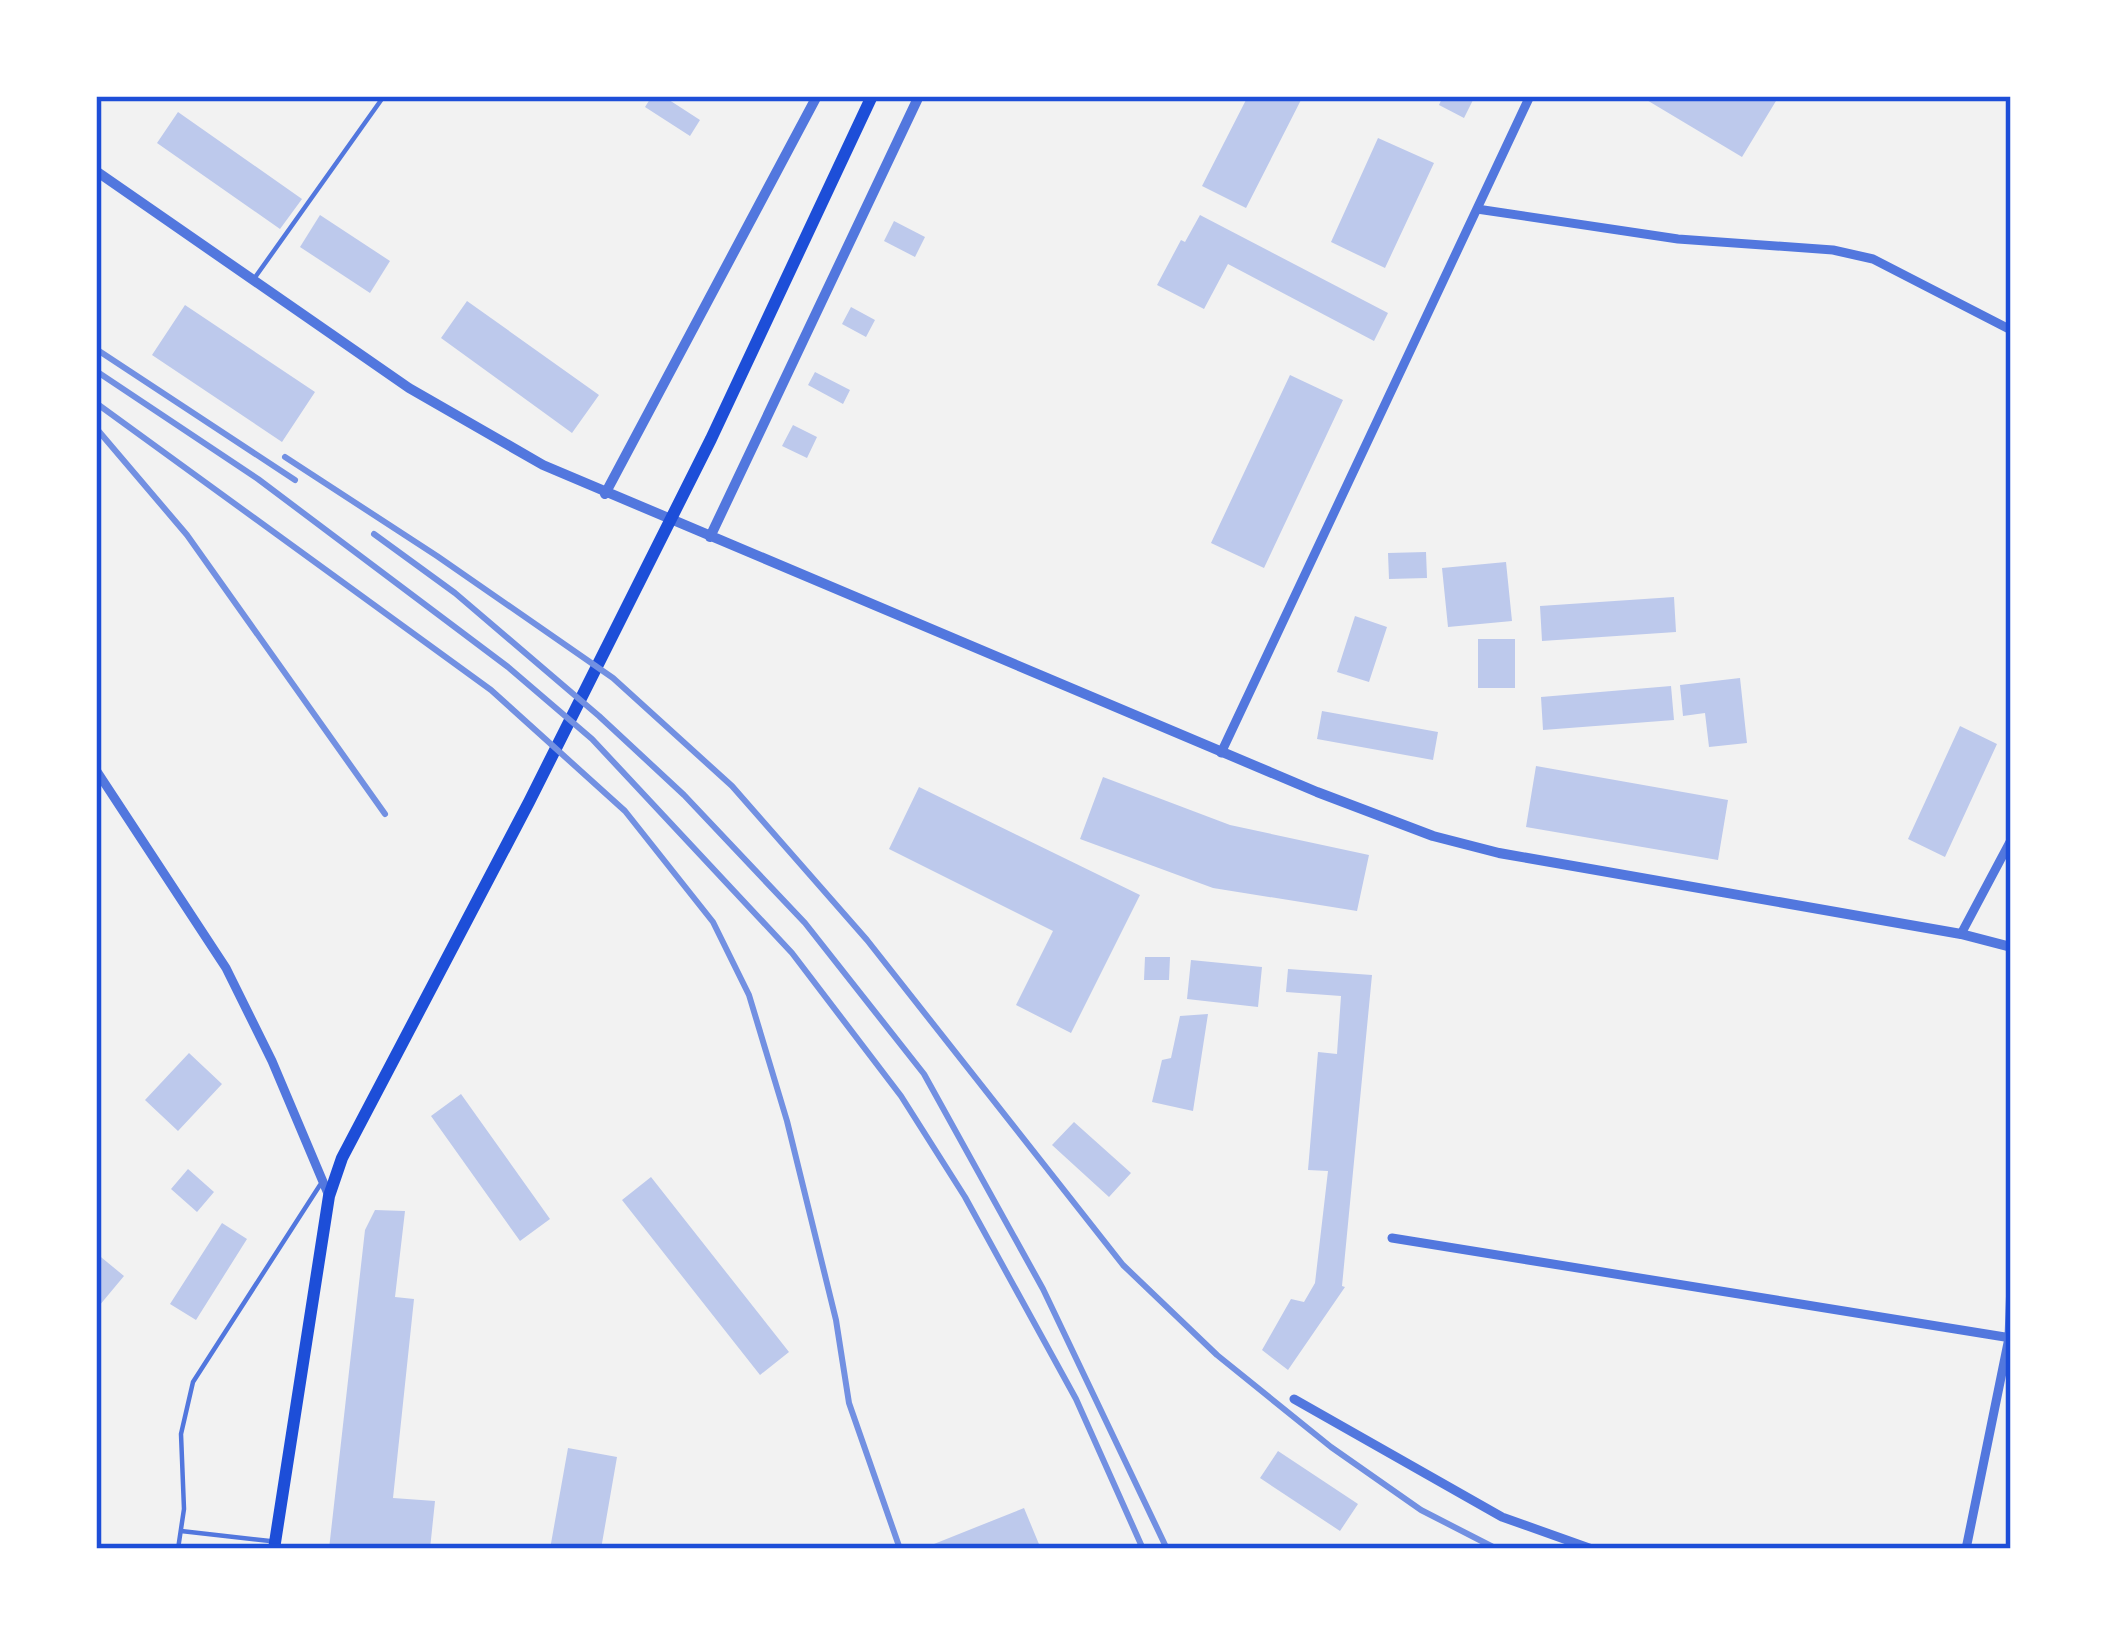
<svg xmlns="http://www.w3.org/2000/svg" width="2107" height="1645" viewBox="0 0 2107 1645" font-family="Manrope,sans-serif">
	<style>
		.building { fill: #bdc9ec }
		.lines { fill: none; stroke-linecap: round; stroke-linejoin: round }
		.service { stroke: #5277de; stroke-width: 4.5 }
		.minor { stroke: #5277de; stroke-width: 9 }
		.tertiary { stroke: #5277de; stroke-width: 10 }
		.secondary { stroke: #1d4ed8; stroke-width: 12 }
		.rail { stroke: #7290e2; stroke-width: 6 }
		.neatline { fill: none; stroke: #1d4ed8; stroke-width: 4.5 }
	</style>
	<rect width="100%" height="100%" fill="#f2f2f2"/>
	<path class="building" d="M652,96H663L700,120L690,136L645,107Z
		M1248,96H1303L1246,208L1202,186Z
		M1443,96H1475L1464,118L1439,105Z
		M1640,96H1779L1742,157Z
		M178,112L302,199L280,229L157,143Z
		M1378,138L1434,163L1385,268L1331,242Z
		M320,215L390,261L370,293L300,247Z
		M1200,215L1388,313L1374,341L1228,264L1204,309L1157,285L1181,240L1185,242Z
		M894,221L925,237L915,257L884,241Z
		M467,301L599,395L572,433L441,338Z
		M185,305L315,392L282,442L152,355Z
		M851,307L875,320L866,337L842,324Z
		M815,372L850,390L843,404L808,385Z
		M1290,375L1343,400L1264,568L1211,543Z
		M793,425L817,437L807,458L782,446Z
		M1426,552L1427,578L1389,579L1388,553Z
		M1506,562L1512,621L1448,627L1442,568Z
		M1674,597L1676,632L1542,641L1540,606Z
		M1355,616L1387,627L1369,682L1337,672Z
		M1478,639H1515V688H1478Z
		M1740,678L1747,743L1709,747L1705,713L1683,716L1680,685Z
		M1671,686L1674,720L1543,730L1541,697Z
		M1322,711L1438,732L1433,760L1317,739Z
		M1960,726L1997,744L1945,857L1908,839Z
		M1536,766L1728,800L1718,860L1526,827Z
		M1103,777L1230,825L1369,855L1357,911L1213,888L1080,839Z
		M919,787L1140,895L1071,1033L1016,1005L1053,931L889,849Z
		M1145,957H1170L1169,980H1144Z
		M1191,960L1262,967L1258,1007L1187,999Z
		M1288,969L1372,975L1342,1286L1345,1287L1288,1370L1262,1350L1291,1299L1304,1302L1315,1283L1328,1171L1308,1170L1318,1052L1337,1054L1341,996L1286,992Z
		M1208,1014L1193,1111L1152,1102L1162,1060L1171,1058L1180,1016Z
		M189,1053L222,1084L178,1131L145,1100Z
		M461,1094L550,1219L520,1241L431,1116Z
		M1074,1122L1131,1173L1109,1197L1052,1145Z
		M188,1169L214,1192L197,1212L171,1189Z
		M651,1177L789,1352L760,1375L622,1200Z
		M375,1210L405,1211L395,1297L414,1299L393,1498L435,1501L430,1549H329L365,1230Z
		M222,1223L247,1239L196,1320L170,1304Z
		M96,1253L124,1276L99,1306L96,1304Z
		M568,1448L617,1457L601,1549H550Z
		M1278,1451L1358,1504L1340,1531L1260,1478Z
		M1024,1508L1041,1549H936L934,1544Z"/>
	<g class="lines">
		<path class="service" d="M256,276L384,96
			M181,1531L270,1541
			M178,1549L184,1509L181,1434L193,1382L320,1185"/>
		<path class="minor" d="M1477,209L1678,239L1833,250L1873,259L2011,330
			M1221,753L1530,96
			M96,770L226,968L272,1061L329,1196
			M1961,934L2011,840
			M1392,1238L2011,1338
			M1294,1399L1502,1517L1592,1549
			M1966,1549L2009,1338L2011,1283"/>
		<path class="tertiary" d="M96,171L409,388L543,465L1317,792L1433,836L1499,853L1961,934L2011,947
			M605,494L817,96
			M710,537L919,96"/>
		<path class="secondary" d="M274,1549L329,1196L342,1158L529,802L711,439L872,96"/>
		<path class="rail" d="M96,349L295,480
			M96,371L258,479L508,667L592,739L792,953L901,1096L965,1197L1076,1399L1143,1549
			M96,403L491,690L625,811L713,922L749,995L787,1121L836,1320L849,1403L900,1549
			M96,428L187,535L385,814
			M285,457L437,556L613,678L732,786L867,940L1123,1265L1217,1355L1331,1447L1421,1510L1497,1549
			M374,534L455,593L599,716L684,795L805,923L924,1074L1043,1289L1167,1549"/>
	</g>
	<rect width="2107" height="1645" fill="none" stroke="#ffffff" stroke-width="198"/>
	<rect x="99" y="99" width="1909" height="1447" class="neatline"/>
</svg>
